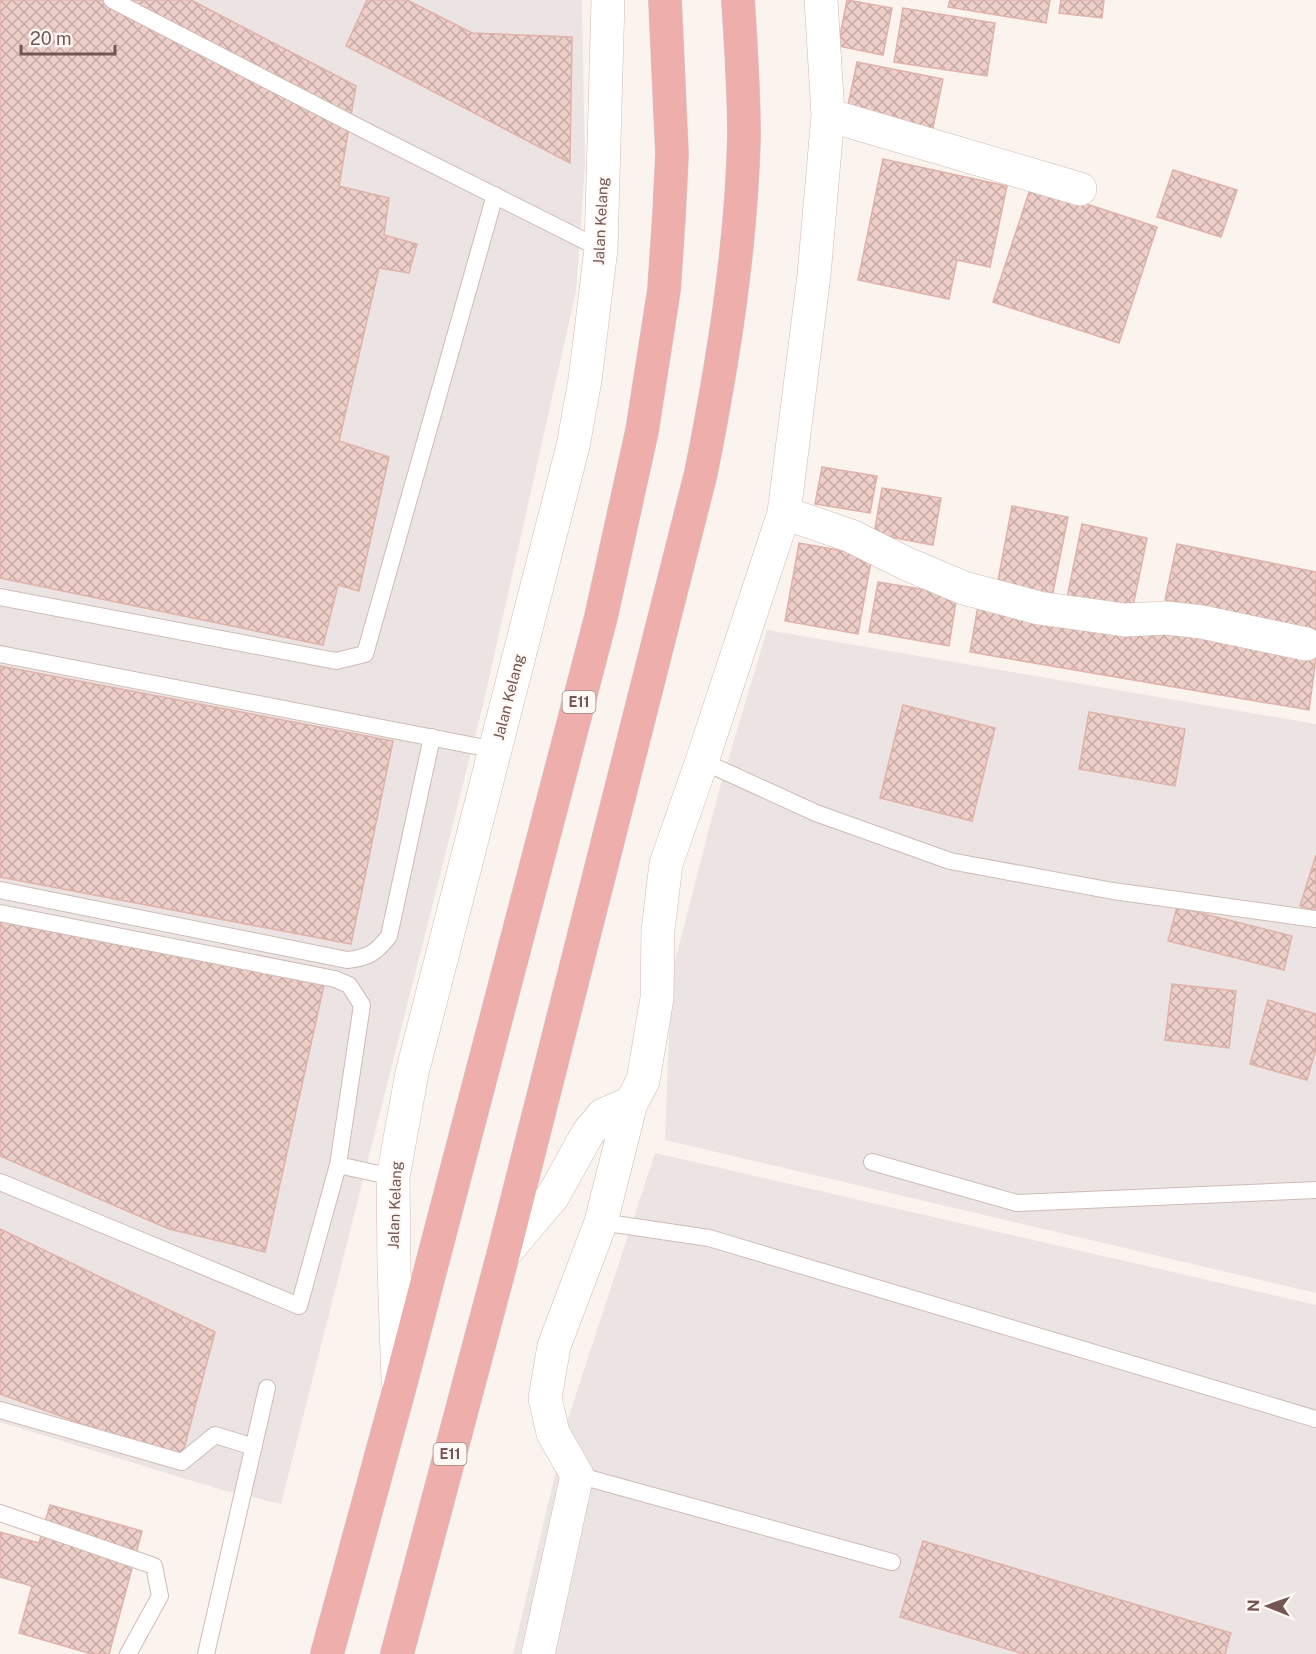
<svg xmlns="http://www.w3.org/2000/svg" width="1316" height="1654" viewBox="0 0 1316 1654" font-family="'Public Sans',sans-serif">
	<style>
		.industrial { fill: #ece4e2 }
		.building { fill: url(#building-cross-hatch); stroke: #dfb2aa; stroke-width: 1.5 }
		.lines { fill: none; stroke-linecap: round; stroke-linejoin: round }
		.service-casing { stroke: #cfbbb6; stroke-width: 18 }
		.minor-casing { stroke: #cfbbb6; stroke-width: 34 }
		.motorway-casing { stroke: #d8d0cf; stroke-width: 34 }
		.service { stroke: #fff; stroke-width: 16 }
		.minor { stroke: #fff; stroke-width: 33 }
		.motorway { stroke: #eeaeac; stroke-width: 33 }
		.labels { text-anchor: middle; stroke-width: 4.5; stroke-linejoin: round; paint-order: stroke }
		.shield { fill: #fef8f4; stroke: #9e8783; stroke-width: 1.5 }
		.shield-label { font-size: 14px; font-weight: bold; fill: #755652 }
		.street-label { font-size: 15px; fill: #755652; stroke: #fef8f4 }
	</style>
	<defs>
		<pattern id="building-cross-hatch" width="8" height="8" patternUnits="userSpaceOnUse" patternTransform="scale(1.5)"><rect width="8" height="8" fill="#eecec8"/><path d="M0 0l8 8M0 8l8-8" fill="none" stroke="#c5aaa5"/></pattern>
	</defs>
	<rect width="100%" height="100%" fill="#fbf3ee"/>
	<path class="industrial" d="M0,0H582L585,166L576,291L483,705L281,1504L222,1490L0,1422Z
		M767,630L1316,724V1293L665,1140L671,977L718,794Z
		M655,1153L1316,1305V1654H513L568,1419Z"/>
	<path class="building" d="M0,0H191L356,86L339,186L389,198L384,235L417,244L409,273L379,268L339,441L389,457L359,591L338,585L323,645L0,578Z
		M367,0H407L472,33L572,37L570,163L346,46Z
		M847,0L892,8L883,55L838,46Z
		M950,0H1050L1046,23L948,7Z
		M1061,0H1104L1102,18L1059,13Z
		M903,8L995,23L987,76L894,62Z
		M857,62L943,79L932,132L846,115Z
		M883,159L1007,186L990,267L957,260L949,299L858,280Z
		M1173,170L1237,190L1221,237L1157,217Z
		M1031,186L1157,227L1119,343L993,302Z
		M822,467L877,476L870,513L815,504Z
		M882,488L941,498L933,545L874,534Z
		M1012,506L1068,517L1052,597L997,586Z
		M1082,524L1147,538L1132,611L1067,598Z
		M799,543L872,556L858,634L785,621Z
		M1177,544L1316,572V631L1165,600Z
		M878,582L957,595L949,646L869,632Z
		M979,600L1316,658L1309,710L970,652Z
		M0,666L393,741L351,944L0,877Z
		M903,705L995,728L972,821L880,798Z
		M1089,712L1185,729L1175,786L1079,769Z
		M1316,855V911L1300,906Z
		M1177,907L1292,936L1284,970L1168,941Z
		M0,921L324,985L265,1252L169,1229L0,1156Z
		M1172,984L1236,991L1229,1048L1165,1040Z
		M1268,1000L1316,1014V1049L1307,1080L1250,1064Z
		M0,1229L215,1332L181,1460L0,1394Z
		M50,1505L142,1531L109,1654H92L19,1633L32,1586L0,1577V1532L39,1543Z
		M923,1541L1231,1633L1225,1654H1024L900,1617Z"/>
	<g class="lines">
		<defs>
			<path id="service" d="M112,0L374,135L601,249
				M0,597L336,661L365,654L495,195
				M0,654L496,750
				M702,761L816,813L950,861L1113,891L1316,919
				M0,890L347,960C368,958 376,953 389,936L432,737
				M0,913L335,979L349,985L362,1005L338,1165L299,1306L0,1182
				M872,1162L1017,1203L1316,1190
				M338,1165L393,1177
				M601,1222L709,1238L1316,1419
				M0,1410L182,1462L215,1435L254,1447
				M577,1475L892,1562
				M0,1513L154,1566L160,1596L128,1654
				M206,1654L267,1388"/>
			<path id="minor" d="M828,115L1080,189
				M784,513L851,536L907,564L964,588L1039,608L1125,620L1167,618L1202,622L1306,644
				M503,1255L553,1196L588,1133L603,1115L631,1103
				M398,1381L394,1268L393,1177L412,1073L573,446L585,380L601,249L608,0
				M538,1654L577,1475L553,1433L545,1398L554,1346L601,1222L631,1103L643,1081L657,998L658,930L666,864L702,761L784,513L814,275L828,115L821,0"/>
			<path id="motorway" d="M327,1654L399,1390L601,617L642,431L664,290L669,216L672,154L665,0
				M397,1654L503,1255L701,473C723,362 741,251 744,137C744,92 741,45 738,0"/>
		</defs>
		<use href="#service" class="service-casing"/>
		<use href="#minor" class="minor-casing"/>
		<use href="#motorway" class="motorway-casing"/>
		<use href="#service" class="service"/>
		<use href="#minor" class="minor"/>
		<use href="#motorway" class="motorway"/>
	</g>
	<g class="labels">
		<g class="shield">
			<rect x="562.5" y="691" width="33" height="22" rx="4.5"/>
			<rect x="433.5" y="1443" width="33" height="22" rx="4.5"/>
		</g>
		<g class="shield-label">
			<text x="579" y="707">E11</text>
			<text x="450" y="1459">E11</text>
		</g>
		<g class="street-label">
			<text transform="translate(601 221) rotate(-87)" y="5">Jalan Kelang</text>
			<text transform="translate(509 697) rotate(-76)" y="5">Jalan Kelang</text>
			<text transform="translate(395 1205) rotate(-88)" y="5">Jalan Kelang</text>
		</g>
	</g>
	<g transform="translate(1268 1606) rotate(271)" stroke="#fef8f4" stroke-width="4.5" paint-order="stroke">
	<path d="M0-4.5L10 22L0 15L-10 22Z" fill="#755652"/>
	<text y="-9" font-size="16" font-weight="bold" text-anchor="middle" fill="#755652">N</text>
	</g>
	<path d="M21 45v9h94v-9" fill="none" stroke="#755652" stroke-width="3"/>
	<text x="30" y="45" font-size="18" fill="#755652" stroke="#fef8f4" stroke-width="4.5" paint-order="stroke">20 m</text>
</svg>
